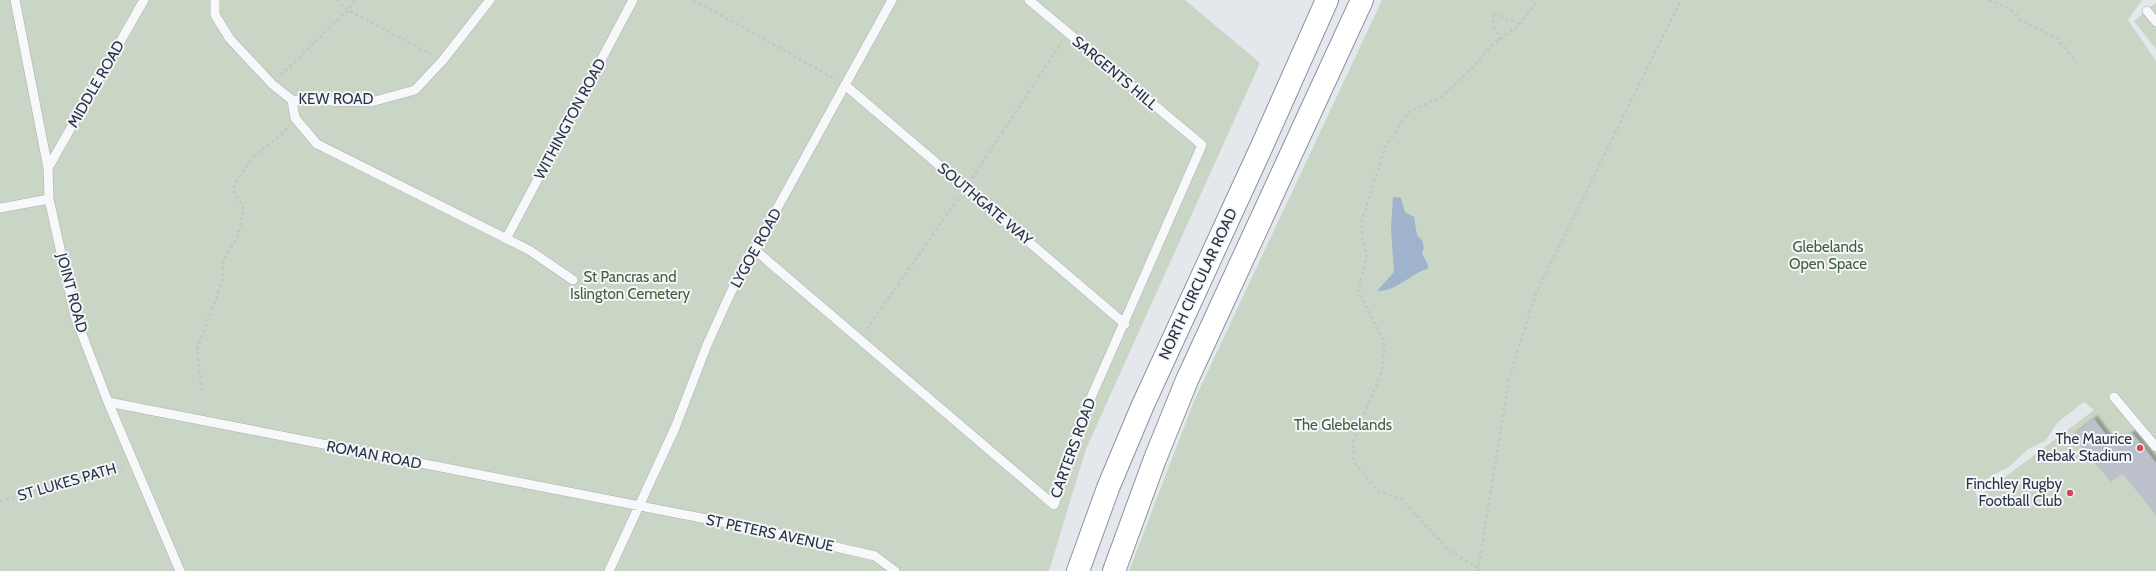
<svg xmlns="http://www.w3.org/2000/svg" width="2156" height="571" viewBox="0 0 2156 571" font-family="Cabin,sans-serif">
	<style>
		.green { fill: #c9d6c5; fill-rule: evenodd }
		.water { fill: #9fb4cc }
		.building { fill: #bbc0ca; filter: url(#shadow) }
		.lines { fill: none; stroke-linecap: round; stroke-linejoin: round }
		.service-casing { stroke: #a9aeb7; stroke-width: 10 }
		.trunk-casing { stroke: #8b94a3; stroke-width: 24 }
		.path { stroke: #c2c5cb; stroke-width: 2.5; stroke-dasharray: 3 3; stroke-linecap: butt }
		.service { stroke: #f7f8fa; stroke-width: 9 }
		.trunk { stroke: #fff; stroke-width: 22 }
		.poi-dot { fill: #d1495b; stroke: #f4f6f9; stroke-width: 1.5 }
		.labels { text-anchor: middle; stroke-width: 4; stroke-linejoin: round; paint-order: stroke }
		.street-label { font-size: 15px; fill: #2b3445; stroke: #f4f6f9 }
		.park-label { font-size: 15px; fill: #3f6138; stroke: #f4f6f9 }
		.poi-label { font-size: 15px; fill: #2b3445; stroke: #f4f6f9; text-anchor: end }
	</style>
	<defs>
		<filter id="shadow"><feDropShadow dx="3.5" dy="-3.5" stdDeviation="1" flood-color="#0004"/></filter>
	</defs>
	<rect width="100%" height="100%" fill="#e4e7ec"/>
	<path class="green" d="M0,0H1185L1260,63L1086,449L1049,571H0Z
		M1382,0H2142L2128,20L2156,61V571H1129L1194,401ZM2084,402L2094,410L1977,498L1975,487L1991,476L2009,467L2028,449L2045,441L2058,422Z
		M2156,3V49L2134,21Z"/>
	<path class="water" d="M1393,197L1401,198L1405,212L1414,217L1417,235L1422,240L1424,248L1422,253L1428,265V269C1412,272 1397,292 1377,291L1394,272L1391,228Z"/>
	<path class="building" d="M2094,419L2115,447L2132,433L2156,463V515L2122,473L2111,482L2072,436Z"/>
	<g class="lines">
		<defs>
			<path id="service" d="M15,0L48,168L49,199L75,316L108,402L180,571
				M215,0V15L230,39L272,84L292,100L371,102L415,90L443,60L490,0
				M2147,11L2156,22
				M845,85L1125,324
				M292,100L295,118L317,144L529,250L573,280
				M48,168L144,0
				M0,208L49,199
				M506,239L633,0
				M755,250L1054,505L1086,409L1202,145L1029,0
				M2114,397L2156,447
				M108,402L758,529L875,556L895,571
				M609,571L675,428L707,345L731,292L892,0"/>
			<path id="trunk" d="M1078,571L1108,488L1142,407L1262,146L1327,0
				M1114,571L1155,459L1187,380L1362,0"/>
		</defs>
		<use href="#service" class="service-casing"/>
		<use href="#trunk" class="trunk-casing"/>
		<path class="path" d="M336,0L348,10L431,54
			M694,0L835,79
			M1989,0L2009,8L2021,20L2056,37L2079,65
			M1500,40L1494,27L1493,13L1520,24
			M281,75L348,10L356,0
			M972,178L1062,42
			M867,329L959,197
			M202,391L197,349L223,280V261L237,238L244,209L233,189C239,176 248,163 258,153C268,144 279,139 287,128
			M0,501L123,466
			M1478,568L1450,551L1402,500L1377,490L1354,462L1353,442L1382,371L1385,343L1358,291L1367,256L1362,240V221L1385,147L1409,112L1441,97L1470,70L1491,46L1520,24L1538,0
			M1478,571L1509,378L1536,293L1681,0"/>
		<use href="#service" class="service"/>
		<use href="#trunk" class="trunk"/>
	</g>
	<g class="poi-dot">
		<circle cx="2140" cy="448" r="4"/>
		<circle cx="2070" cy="493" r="4"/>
	</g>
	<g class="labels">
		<g class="street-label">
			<text transform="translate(1115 73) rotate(40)" y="5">SARGENTS HILL</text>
			<text transform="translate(96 84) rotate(-60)" y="5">MIDDLE ROAD</text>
			<text x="336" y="104">KEW ROAD</text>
			<text transform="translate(570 119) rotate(-62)" y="5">WITHINGTON ROAD</text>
			<text transform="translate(985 204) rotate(40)" y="5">SOUTHGATE WAY</text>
			<text transform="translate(756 248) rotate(-61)" y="5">LYGOE ROAD</text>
			<text transform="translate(1198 284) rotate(-65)" y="5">NORTH CIRCULAR ROAD</text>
			<text transform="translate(72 293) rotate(75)" y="5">JOINT ROAD</text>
			<text transform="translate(1073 448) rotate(-70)" y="5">CARTERS ROAD</text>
			<text transform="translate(374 455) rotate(11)" y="5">ROMAN ROAD</text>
			<text transform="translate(67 482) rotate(-16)" y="5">ST LUKES PATH</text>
			<text transform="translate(770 533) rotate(12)" y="5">ST PETERS AVENUE</text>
		</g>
		<g class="park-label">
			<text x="1828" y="252">Glebelands<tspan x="1828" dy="17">Open Space</tspan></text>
			<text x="630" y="282">St Pancras and<tspan x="630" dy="17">Islington Cemetery</tspan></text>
			<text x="1343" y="430">The Glebelands</text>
		</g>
		<g class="poi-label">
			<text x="2132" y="444">The Maurice<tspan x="2132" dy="17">Rebak Stadium</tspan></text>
			<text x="2062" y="489">Finchley Rugby<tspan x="2062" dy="17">Football Club</tspan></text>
		</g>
	</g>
</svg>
